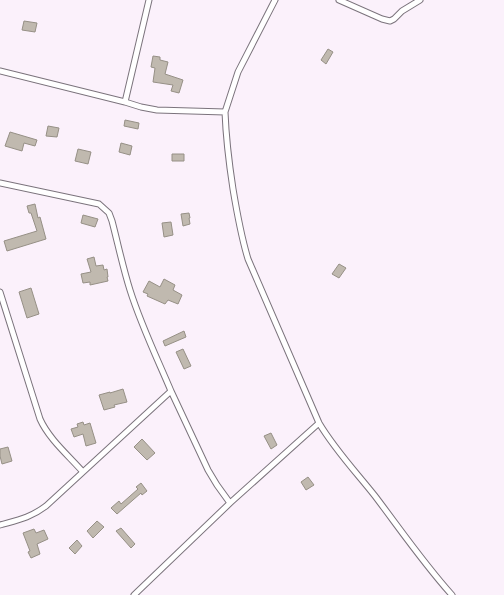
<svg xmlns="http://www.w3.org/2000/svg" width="504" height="595" viewBox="0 0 504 595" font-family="Cabin,sans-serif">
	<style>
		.building { fill: #c0b9af; stroke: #969086 }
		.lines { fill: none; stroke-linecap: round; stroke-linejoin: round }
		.street-casing { stroke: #7b737c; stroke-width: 7 }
		.street { stroke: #fff; stroke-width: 5 }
	</style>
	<rect width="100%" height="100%" fill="#fbf1fb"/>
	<path class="building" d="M24,21L37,23L35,32L22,30Z
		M328,49L333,52L326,64L321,60Z
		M153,56L160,57V60L168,62L165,74L183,80L179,93L171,91L173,85L153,82L155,68L151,67Z
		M125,120L139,123L138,129L124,126Z
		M48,126L59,128L57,137L46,136Z
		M10,132L37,140L35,146L24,143L22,151L5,146Z
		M121,143L132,146L130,155L119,152Z
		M78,149L91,152L88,164L75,161Z
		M172,154H184V161H172Z
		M35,204L38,218L40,217L46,239L7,251L4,241L37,231L31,213H29L27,206Z
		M189,213L190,218H189L190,224L183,226L181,214Z
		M83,215L98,219L95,227L81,223Z
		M171,222L173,235L164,237L162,223Z
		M94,257L96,266L103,265L104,270L107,269L108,277H107L108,281L90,285V282L83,283L81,274L91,272L87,259Z
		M339,264L346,268L339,278L332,274Z
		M164,279L175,285L173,290L182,295L178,304L168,300L165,304L147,296L148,294L143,292L149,281L160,287Z
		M31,288L39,314L27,318L19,292Z
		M184,331L186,337L165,346L163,341Z
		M183,349L191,366L184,369L176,352Z
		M123,389L127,402L114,405L115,407L104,410L99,395L110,392V393Z
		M83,422L84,425L90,423L96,443L86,446L83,434L74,437L71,429L78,427L77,424Z
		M271,433L277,445L271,449L264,436Z
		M142,439L155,453L147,460L134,447Z
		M8,447L12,461L2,464L0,456V449Z
		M308,477L314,485L306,490L301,482Z
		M141,483L147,491L142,495L141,493L117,514L111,508L119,501L121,504L138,489L136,487Z
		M97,521L104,527L93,538L87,531Z
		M121,528L135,544L131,548L116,531Z
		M34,529L36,533L44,530L48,539L37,544L40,554L31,558L28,552L30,551L23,533Z
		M77,540L82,546L75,554L69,548Z"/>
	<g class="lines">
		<defs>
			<path id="street" d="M339,0L382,19L390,21L394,19L402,11L420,0
				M0,71L125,102L141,107L157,110L225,112C226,138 229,163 233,189C237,213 241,236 248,259L319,423C335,450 356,472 375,496C400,529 424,564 452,595
				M125,102L149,0
				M225,112L238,72L275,0
				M0,183L99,204L109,213L112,221C118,244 123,268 130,290C141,325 157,358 171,391L46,506C30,518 18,520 0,525
				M0,292L40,419C49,439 68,455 83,472
				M171,391L208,470L217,485L230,503
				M134,595L230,503L319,423"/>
		</defs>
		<use href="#street" class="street-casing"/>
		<use href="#street" class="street"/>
	</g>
</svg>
